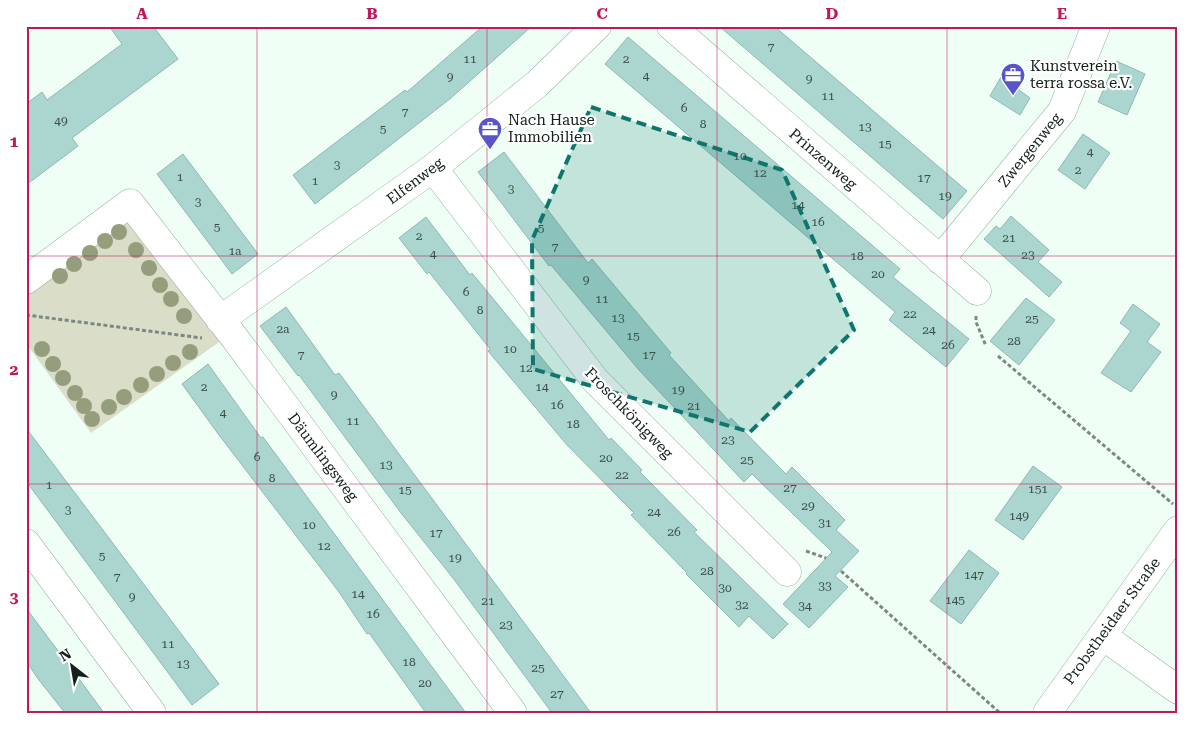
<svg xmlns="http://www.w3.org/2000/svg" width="1204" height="739" viewBox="0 0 1204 739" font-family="'Roboto Serif',serif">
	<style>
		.green { fill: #daddc7 }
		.building { fill: #abd6d0; stroke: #8eb8b2 }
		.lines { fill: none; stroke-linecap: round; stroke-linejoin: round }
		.minor-casing { stroke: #92b4a1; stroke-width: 29 }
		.path { stroke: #7b8981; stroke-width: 3; stroke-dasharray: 4 2.5; stroke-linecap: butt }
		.minor { stroke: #fff; stroke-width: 28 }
		.tree { fill: #959e7c }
		.marked { fill: #0f766e; fill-opacity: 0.2; stroke: #0f766e; stroke-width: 4; stroke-dasharray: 10 6; stroke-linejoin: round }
		.grid { fill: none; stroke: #c2185b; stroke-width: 1; stroke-opacity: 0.55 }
		.labels { text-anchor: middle; stroke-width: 4.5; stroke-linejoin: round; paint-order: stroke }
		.number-label { font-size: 12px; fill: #3a4e48 }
		.poi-label { font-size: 15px; fill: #14211a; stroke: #fff; text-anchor: start }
		.street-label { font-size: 15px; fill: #14211a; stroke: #fff }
		.neatline { fill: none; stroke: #c2185b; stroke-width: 2 }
		.grid-label { font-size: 16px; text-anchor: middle; font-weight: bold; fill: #c2185b }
	</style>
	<rect width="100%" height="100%" fill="#f0fff6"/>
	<path class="green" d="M120,221L132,224L222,340L91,433L26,343V289Z"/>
	<path class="building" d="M109,26H153L178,59L72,138L78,146L26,185V104L42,92L47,100L122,44Z
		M483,26H532L451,98L315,204L293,175L405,90L407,92Z
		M719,26H774L967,191L943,219Z
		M628,37L900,269L893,277L969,339L946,367L889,320L895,312L605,64Z
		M1116,61L1145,74L1127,115L1098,102Z
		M1001,77L1030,98L1020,115L990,96Z
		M1083,134L1110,153L1085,189L1058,170Z
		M504,152L588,263L592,259L671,353L669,355L729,421L731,418L786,474L792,467L845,520L836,530L859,551L835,576L848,587L809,628L783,604L832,552L752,474L744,482L639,370L551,265L549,266L478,172Z
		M183,154L258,254L232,274L157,174Z
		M1011,216L1049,250L1038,262L1062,282L1049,297L984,239L996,226L1000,229Z
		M426,217L470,275L472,273L609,440L611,438L642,470L640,472L697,530L694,532L788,624L773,639L749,616L739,627L686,574L687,573L631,515L634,513L567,445L488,351L490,349L429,272L427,274L399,238Z
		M1026,298L1055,320L1019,365L990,341Z
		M1133,304L1160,324L1147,342L1161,352L1131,392L1101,373L1131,331L1120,323Z
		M286,307L335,375L339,373L591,713H552L453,578L401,513L299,375L298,376L260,326Z
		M208,364L261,438L263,437L466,713H426L369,633L367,634L339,592L219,435L182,384Z
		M26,428L219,684L192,705L26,481Z
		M1033,466L1062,487L1023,540L995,520Z
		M969,550L999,573L961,624L930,601Z
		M26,608L85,687L104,713H65L39,680L26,661Z"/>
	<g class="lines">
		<defs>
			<path id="minor" d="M671,26L977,291
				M433,168L595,380L787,572
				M940,260L1062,111L1096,26
				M26,280L130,203L234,337L513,713
				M220,320L433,168L537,84L597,26
				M26,543L152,713
				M1103,636L1178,690
				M1047,713L1178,530"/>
		</defs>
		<use href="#minor" class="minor-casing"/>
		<path class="path" d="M26,315L202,338
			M976,316V322L986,346
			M998,356L1173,504
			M806,551L826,558
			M841,571L1000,713"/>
		<use href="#minor" class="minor"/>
	</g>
	<g class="tree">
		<circle cx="119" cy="232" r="8"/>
		<circle cx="105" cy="241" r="8"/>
		<circle cx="136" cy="250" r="8"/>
		<circle cx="90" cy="253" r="8"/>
		<circle cx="74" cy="264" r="8"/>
		<circle cx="149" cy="268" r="8"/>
		<circle cx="60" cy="276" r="8"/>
		<circle cx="160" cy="285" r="8"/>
		<circle cx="171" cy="299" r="8"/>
		<circle cx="184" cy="316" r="8"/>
		<circle cx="42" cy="349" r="8"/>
		<circle cx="190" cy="352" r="8"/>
		<circle cx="173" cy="363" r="8"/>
		<circle cx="53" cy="364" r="8"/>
		<circle cx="157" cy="374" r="8"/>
		<circle cx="63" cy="378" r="8"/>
		<circle cx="141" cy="385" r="8"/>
		<circle cx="75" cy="393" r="8"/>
		<circle cx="124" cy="397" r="8"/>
		<circle cx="84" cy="406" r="8"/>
		<circle cx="109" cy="407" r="8"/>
		<circle cx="92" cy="419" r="8"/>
	</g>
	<path class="marked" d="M591,107L782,170L854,330L750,432L533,369L532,240Z"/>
	<path class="grid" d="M257,26V713M487,26V713M717,26V713M947,26V713M26,256H1178M26,484H1178"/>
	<defs>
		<symbol id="office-pin" viewBox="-11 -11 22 30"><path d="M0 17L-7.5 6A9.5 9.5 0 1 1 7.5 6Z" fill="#5754cc" stroke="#fff"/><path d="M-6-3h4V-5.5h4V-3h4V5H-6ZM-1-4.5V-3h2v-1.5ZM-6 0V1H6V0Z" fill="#fff"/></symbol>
	</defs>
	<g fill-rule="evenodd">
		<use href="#office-pin" x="999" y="61" width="28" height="38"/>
		<use href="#office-pin" x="476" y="115" width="28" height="38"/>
	</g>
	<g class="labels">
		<g class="number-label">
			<text x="771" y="51">7</text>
			<text x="470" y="63">11</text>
			<text x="626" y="63">2</text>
			<text x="646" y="80">4</text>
			<text x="450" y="81">9</text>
			<text x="809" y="83">9</text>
			<text x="828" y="100">11</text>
			<text x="684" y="112">6</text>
			<text x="405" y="116">7</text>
			<text x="61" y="125">49</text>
			<text x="703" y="128">8</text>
			<text x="865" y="131">13</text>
			<text x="383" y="133">5</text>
			<text x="885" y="148">15</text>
			<text x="1090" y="156">4</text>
			<text x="740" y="160">10</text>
			<text x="337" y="169">3</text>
			<text x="1078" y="174">2</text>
			<text x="760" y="177">12</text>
			<text x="180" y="181">1</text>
			<text x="924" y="182">17</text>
			<text x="315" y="185">1</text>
			<text x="511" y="193">3</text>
			<text x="945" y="200">19</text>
			<text x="198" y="206">3</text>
			<text x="798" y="209">14</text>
			<text x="818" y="226">16</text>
			<text x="217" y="231">5</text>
			<text x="541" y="232">5</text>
			<text x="419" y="240">2</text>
			<text x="1009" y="242">21</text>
			<text x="555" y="251">7</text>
			<text x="235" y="255">1a</text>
			<text x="433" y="258">4</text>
			<text x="1028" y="259">23</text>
			<text x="857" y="260">18</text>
			<text x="878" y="278">20</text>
			<text x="586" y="284">9</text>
			<text x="466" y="296">6</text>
			<text x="602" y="303">11</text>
			<text x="480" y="314">8</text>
			<text x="910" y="318">22</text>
			<text x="618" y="322">13</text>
			<text x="1032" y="323">25</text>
			<text x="283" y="333">2a</text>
			<text x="929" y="334">24</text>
			<text x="633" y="340">15</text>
			<text x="1014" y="345">28</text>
			<text x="948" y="349">26</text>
			<text x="510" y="353">10</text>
			<text x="301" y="359">7</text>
			<text x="649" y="359">17</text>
			<text x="526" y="372">12</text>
			<text x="204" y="391">2</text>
			<text x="542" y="391">14</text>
			<text x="678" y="394">19</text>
			<text x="334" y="399">9</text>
			<text x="557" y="409">16</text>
			<text x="694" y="410">21</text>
			<text x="223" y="417">4</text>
			<text x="353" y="425">11</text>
			<text x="573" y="428">18</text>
			<text x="728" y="444">23</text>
			<text x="257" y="461">6</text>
			<text x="606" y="462">20</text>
			<text x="747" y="464">25</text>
			<text x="386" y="469">13</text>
			<text x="622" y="479">22</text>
			<text x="272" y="482">8</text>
			<text x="49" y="489">1</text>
			<text x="790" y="492">27</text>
			<text x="1038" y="493">151</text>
			<text x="405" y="494">15</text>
			<text x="808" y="510">29</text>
			<text x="68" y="514">3</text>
			<text x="654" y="516">24</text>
			<text x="1019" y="520">149</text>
			<text x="825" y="527">31</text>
			<text x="309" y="529">10</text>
			<text x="674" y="536">26</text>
			<text x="436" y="537">17</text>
			<text x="324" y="550">12</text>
			<text x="102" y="560">5</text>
			<text x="455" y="562">19</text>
			<text x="707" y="575">28</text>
			<text x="974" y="579">147</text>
			<text x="117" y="581">7</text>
			<text x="825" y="590">33</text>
			<text x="725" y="592">30</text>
			<text x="358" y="598">14</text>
			<text x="132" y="601">9</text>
			<text x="955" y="604">145</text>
			<text x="488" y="605">21</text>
			<text x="742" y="609">32</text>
			<text x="805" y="610">34</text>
			<text x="373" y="618">16</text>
			<text x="506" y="629">23</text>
			<text x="168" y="648">11</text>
			<text x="409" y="666">18</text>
			<text x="183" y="668">13</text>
			<text x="538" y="672">25</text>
			<text x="425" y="687">20</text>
			<text x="557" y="698">27</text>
		</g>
		<g class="poi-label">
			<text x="1030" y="71">Kunstverein<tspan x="1030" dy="17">terra rossa e.V.</tspan></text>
			<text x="508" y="125">Nach Hause<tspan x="508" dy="17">Immobilien</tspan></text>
		</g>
		<g class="street-label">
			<text transform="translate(1030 150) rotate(-51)" y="5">Zwergenweg</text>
			<text transform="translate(823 159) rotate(41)" y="5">Prinzenweg</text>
			<text transform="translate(415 181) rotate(-37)" y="5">Elfenweg</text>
			<text transform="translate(629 413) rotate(46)" y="5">Froschkönigweg</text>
			<text transform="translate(323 457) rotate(53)" y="5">Däumlingsweg</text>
			<text transform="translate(1112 621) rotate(-54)" y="5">Probstheidaer Straße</text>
		</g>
	</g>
	<rect width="1204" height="739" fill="none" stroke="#ffffff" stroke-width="55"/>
	<g transform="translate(72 666) rotate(329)" stroke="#ffffff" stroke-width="4" paint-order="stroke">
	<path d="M0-4L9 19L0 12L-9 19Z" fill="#14211a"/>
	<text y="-8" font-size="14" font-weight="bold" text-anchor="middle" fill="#14211a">N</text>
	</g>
	<rect x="28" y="28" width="1148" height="684" class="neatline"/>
	<g class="grid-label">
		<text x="142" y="19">A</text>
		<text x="372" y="19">B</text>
		<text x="602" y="19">C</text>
		<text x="832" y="19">D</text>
		<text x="1062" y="19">E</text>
		<text x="14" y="147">1</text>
		<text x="14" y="375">2</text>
		<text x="14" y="603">3</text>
	</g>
</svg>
